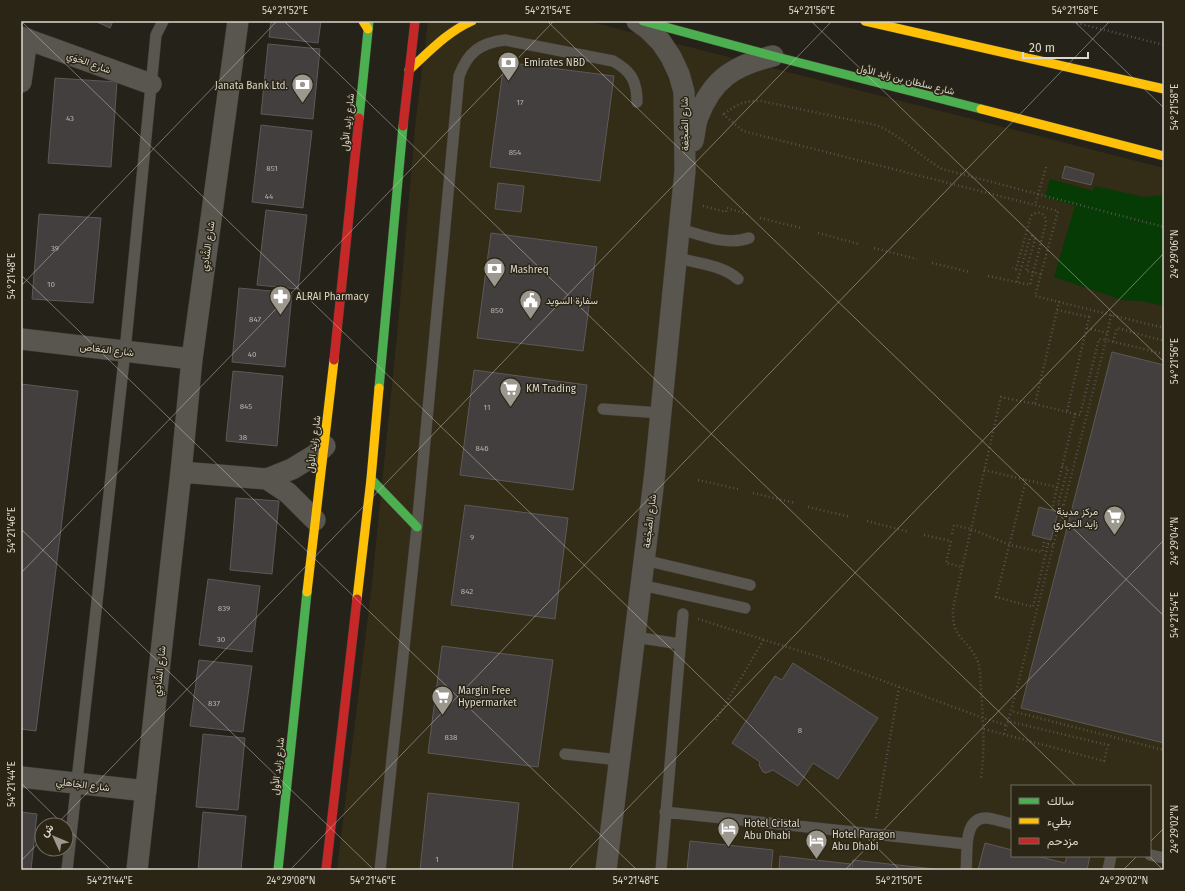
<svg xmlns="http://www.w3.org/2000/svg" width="1185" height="891" viewBox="0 0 1185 891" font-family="'Fira Sans',Vazirmatn,sans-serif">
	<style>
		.built { fill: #332c16; fill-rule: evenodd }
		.green { fill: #073b06 }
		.building { fill: #423f3e; stroke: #5c5958 }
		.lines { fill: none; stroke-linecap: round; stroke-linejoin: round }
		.lane-casing { stroke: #3f3c35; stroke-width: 12 }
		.street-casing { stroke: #3f3c35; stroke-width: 22 }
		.fast-casing { stroke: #3f3c35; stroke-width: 10 }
		.slow-casing { stroke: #3f3c35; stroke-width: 10 }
		.jam-casing { stroke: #3f3c35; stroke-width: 10 }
		.path { stroke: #57544f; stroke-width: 2.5; stroke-dasharray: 1 3; stroke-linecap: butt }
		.lane { stroke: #595650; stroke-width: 11 }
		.street { stroke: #595650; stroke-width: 21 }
		.fast { stroke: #4caf50; stroke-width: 9 }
		.slow { stroke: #ffc107; stroke-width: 9 }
		.jam { stroke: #c62828; stroke-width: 9 }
		.ticks { fill: none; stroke: #dcd8ce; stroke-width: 1; stroke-opacity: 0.45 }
		.labels { text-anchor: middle; stroke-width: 3; stroke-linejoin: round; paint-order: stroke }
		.number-label { font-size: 8px; fill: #b6b2aa }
		.street-label { font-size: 10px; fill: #dcd8ce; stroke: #2a2514 }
		.poi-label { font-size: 10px; fill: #dcd8ce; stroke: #2a2514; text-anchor: start }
		.neatline { fill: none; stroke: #dcd8ce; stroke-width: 1.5 }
		.ticks-label { font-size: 10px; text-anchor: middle; fill: #dcd8ce }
	</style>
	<rect width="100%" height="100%" fill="#252219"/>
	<path class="built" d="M428,21H587L1164,168V870H337L372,583L398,325L415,127ZM1012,786H1150V856H1012Z"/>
	<path class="green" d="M1050,179L1093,191L1095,186L1144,197L1164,195V306L1141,301L1122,300L1054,277L1075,206L1045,197Z"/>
	<path class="building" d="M95,21H113L110,28Z
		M271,21H321L318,43L269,37Z
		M268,44L320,49L313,119L261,114Z
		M504,62L614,76L600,181L490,167Z
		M55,78L117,82L111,167L48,163Z
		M261,125L312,131L303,208L252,202Z
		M1065,166L1094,174L1091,185L1062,178Z
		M498,183L524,186L521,212L495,209Z
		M266,210L307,215L298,289L257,285Z
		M39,214L101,218L93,303L32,299Z
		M491,233L597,247L583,351L477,338Z
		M239,288L292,293L285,367L232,362Z
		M1112,352L1164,365V743L1021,708Z
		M474,370L587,385L573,490L460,475Z
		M233,371L283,376L277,446L226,441Z
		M21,384L78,391L36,731L21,729Z
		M236,498L279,501L272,574L230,570Z
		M465,505L568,518L555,619L451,605Z
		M1039,507L1058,512L1051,540L1032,535Z
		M208,579L260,586L252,652L199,645Z
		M442,646L553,660L538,767L428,753Z
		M199,660L252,666L243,732L190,726Z
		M793,663L878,718L838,779L813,763L798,786L773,770L766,773L763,772L759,765L760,762L732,743L775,676L782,680Z
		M203,734L245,738L238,810L196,807Z
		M428,793L519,803L512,870H420Z
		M21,812L37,814L31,870H21Z
		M203,812L246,816L241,870H198Z
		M690,841L773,850L771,870H687Z
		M985,843L1012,850V856H1037L1065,863L1067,856H1090L1087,870H978Z
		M780,856L851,864L850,870H779Z
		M853,860L943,870H852Z"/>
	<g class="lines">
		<defs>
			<path id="lane" d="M680,229C702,235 727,246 749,238
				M677,258C697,263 722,265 738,279
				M603,409L661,413
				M644,560L750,585
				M641,585L745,608
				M635,637L680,644
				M565,754L619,760
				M665,812L967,844
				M1150,855L1164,858
				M67,870L125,351L156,35L163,21
				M380,870L417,527L459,76C468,52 480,43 505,40L613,61C631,71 637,81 637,102
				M661,870L683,614
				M966,870C968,854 962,817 987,818C995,819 1004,822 1012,824
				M1108,870L1111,856"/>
			<path id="street" d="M21,37L151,84
				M21,82L27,39
				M693,141C695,133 695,125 698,117C712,79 735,65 773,56
				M21,339L192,359
				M181,472L267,479L292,469L315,455L325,446
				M267,479L288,493L315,520
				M21,777L146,791
				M137,870L181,472L192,359L238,21
				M606,870L655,472L685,171L684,92L679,74L671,57L661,42L648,29L637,21"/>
			<path id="fast" d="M643,21L773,56L981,109
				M359,118L369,21
				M379,388L403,126
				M371,479L417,527
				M278,870L307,592"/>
			<path id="slow" d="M363,21L368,29
				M865,21L1164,89
				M409,70C429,52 447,32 472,21
				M981,109L1164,156
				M307,592L334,360
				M357,599L371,479L379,388"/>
			<path id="jam" d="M403,126L415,21
				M334,360L359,118
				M326,870L357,599"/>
		</defs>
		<use href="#lane" class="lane-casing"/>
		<use href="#street" class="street-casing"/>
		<use href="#fast" class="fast-casing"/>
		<use href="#slow" class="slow-casing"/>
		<use href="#jam" class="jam-casing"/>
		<path class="path" d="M1069,21L1164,45
			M723,114L743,131L1035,205
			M724,114C739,103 743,101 761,101L876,125C901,135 919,156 942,169L1164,227
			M1046,167L1035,205L1058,211L1035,296L1059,302
			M703,206L726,212L727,208L747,214
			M760,218L801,228
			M818,233L859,244
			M874,248L917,259
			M932,263L970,272
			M988,276L1030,285L1046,223C1046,214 1039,209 1031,216L1016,269L1012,268
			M1017,282L1030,238L1032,236L1035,239L1026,271L1041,274
			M1057,310L1089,317L1067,412
			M1111,315L1106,340L1164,354
			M1087,328L1107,333
			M1113,342L1117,328L1164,341
			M1035,404L1075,414L1057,487L1026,480L996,597L1033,607L1048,544L1053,545
			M1075,414L1080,415L1099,339L1106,340L1011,711L1164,750
			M1062,466L1068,468L1058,504L1063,505
			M984,470L1026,480
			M698,480L738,489
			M753,493L795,503
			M808,507L851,517
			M1052,510L1057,487
			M867,521L909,532
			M952,534L954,525L971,529L953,608C953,615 953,621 955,628C959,638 968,644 974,654C978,659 979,665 980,672C982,707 986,742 981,778
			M924,535L951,541L946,563L962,567
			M1045,538L1042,552L1010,545L971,529L1001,397L1035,404L1059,302L1164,328
			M698,619L819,657L983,718L1006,725
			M716,720L764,639
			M984,729L1104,761L1108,745L1007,721
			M1004,734L1011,711
			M876,818L899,687"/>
		<use href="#lane" class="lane"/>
		<use href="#street" class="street"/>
		<use href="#fast" class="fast"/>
		<use href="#slow" class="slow"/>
		<use href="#jam" class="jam"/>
	</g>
	<path class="ticks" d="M21,21L900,870M284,21L1076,786M547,21L1164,616M811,21L1164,362M1074,21L1164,108M21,275L637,870M21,286L277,21M21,529L374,870M21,573L554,21M21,783L64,825M56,825L832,21M66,827L111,870M1150,842L1164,828M1149,856L1163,870M21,861L42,839M290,870L1110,21M568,870L1164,253M845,870L1164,540M1123,870L1137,856"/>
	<defs>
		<symbol id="bank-pin" viewBox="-11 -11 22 30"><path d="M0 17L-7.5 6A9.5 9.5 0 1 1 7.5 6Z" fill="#9c988f" stroke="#2a2514"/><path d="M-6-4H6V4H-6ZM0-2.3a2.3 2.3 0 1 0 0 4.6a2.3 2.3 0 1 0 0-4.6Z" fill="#fff"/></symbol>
		<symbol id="pharmacy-pin" viewBox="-11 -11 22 30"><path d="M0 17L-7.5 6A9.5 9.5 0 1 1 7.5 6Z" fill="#9c988f" stroke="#2a2514"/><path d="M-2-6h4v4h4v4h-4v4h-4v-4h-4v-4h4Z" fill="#fff"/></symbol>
		<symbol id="civic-pin" viewBox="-11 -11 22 30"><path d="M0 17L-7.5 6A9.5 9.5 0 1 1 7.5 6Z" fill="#9c988f" stroke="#2a2514"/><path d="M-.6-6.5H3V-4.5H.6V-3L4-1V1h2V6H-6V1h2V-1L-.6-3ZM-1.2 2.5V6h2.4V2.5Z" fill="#fff"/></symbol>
		<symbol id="supermarket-pin" viewBox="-11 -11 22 30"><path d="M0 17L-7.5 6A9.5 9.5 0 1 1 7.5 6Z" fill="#9c988f" stroke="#2a2514"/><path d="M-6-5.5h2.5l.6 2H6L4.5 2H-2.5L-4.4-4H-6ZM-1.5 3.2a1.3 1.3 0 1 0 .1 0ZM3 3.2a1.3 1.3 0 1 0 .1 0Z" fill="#fff"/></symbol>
		<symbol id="hotel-pin" viewBox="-11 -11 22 30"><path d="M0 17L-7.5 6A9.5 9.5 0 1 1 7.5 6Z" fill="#9c988f" stroke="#2a2514"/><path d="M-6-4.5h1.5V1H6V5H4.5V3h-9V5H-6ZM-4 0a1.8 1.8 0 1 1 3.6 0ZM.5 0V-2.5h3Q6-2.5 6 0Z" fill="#fff"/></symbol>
	</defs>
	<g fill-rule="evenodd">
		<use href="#bank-pin" x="496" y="50" width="25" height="34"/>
		<use href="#bank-pin" x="290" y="72" width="25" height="34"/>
		<use href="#bank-pin" x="482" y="256" width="25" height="34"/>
		<use href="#pharmacy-pin" x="268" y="284" width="25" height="34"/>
		<use href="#civic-pin" x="518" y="288" width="25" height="34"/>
		<use href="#supermarket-pin" x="498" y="376" width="25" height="34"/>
		<use href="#supermarket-pin" x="1102" y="504" width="25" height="34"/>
		<use href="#supermarket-pin" x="430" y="684" width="25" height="34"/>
		<use href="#hotel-pin" x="716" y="816" width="25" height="34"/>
		<use href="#hotel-pin" x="804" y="828" width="25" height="34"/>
	</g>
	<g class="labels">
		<g class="number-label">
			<text x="520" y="105">17</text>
			<text x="70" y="121">43</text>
			<text x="515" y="155">854</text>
			<text x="272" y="171">851</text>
			<text x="269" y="199">44</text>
			<text x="55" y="251">39</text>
			<text x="51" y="287">10</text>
			<text x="497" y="313">850</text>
			<text x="255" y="322">847</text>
			<text x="252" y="357">40</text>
			<text x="246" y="409">845</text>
			<text x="487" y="410">11</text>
			<text x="243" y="440">38</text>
			<text x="482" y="451">846</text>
			<text x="472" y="540">9</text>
			<text x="467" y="594">842</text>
			<text x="224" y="611">839</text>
			<text x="221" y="642">30</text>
			<text x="214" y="706">837</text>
			<text x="800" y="733">8</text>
			<text x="451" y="740">838</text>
			<text x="437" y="862">1</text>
		</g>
		<g class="street-label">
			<text transform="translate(89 62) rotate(20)" y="4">شارع الخوَي</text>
			<text transform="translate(906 79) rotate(14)" y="4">شارع سلطان بن زايد الأول</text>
			<text transform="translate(347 122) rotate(-84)" y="4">شارع زايد الأول</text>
			<text transform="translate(684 124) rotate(-91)" y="4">شارع الصَّجْعَة</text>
			<text transform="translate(207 246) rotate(-82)" y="4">شارع الشَّادِي</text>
			<text transform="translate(107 349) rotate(7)" y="4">شارع المَغاص</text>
			<text transform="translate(313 444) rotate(-83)" y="4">شارع زايد الأول</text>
			<text transform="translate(649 521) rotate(-83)" y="4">شارع الصَّجْعَة</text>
			<text transform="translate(159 671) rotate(-84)" y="4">شارع الشَّادِي</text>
			<text transform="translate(277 766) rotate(-84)" y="4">شارع زايد الأول</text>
			<text transform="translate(83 784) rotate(7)" y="4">شارع الجَاهلِي</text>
		</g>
		<g class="poi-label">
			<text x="524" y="66">Emirates NBD</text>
			<text x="288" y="89" text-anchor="end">Janata Bank Ltd.</text>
			<text x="510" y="273">Mashreq</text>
			<text x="296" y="300">ALRAI Pharmacy</text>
			<text x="546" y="304">سفارة السويد</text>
			<text x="526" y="392">KM Trading</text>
			<text x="1098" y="515" text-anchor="end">مركز مدينة<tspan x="1098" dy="12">زايد التجاري</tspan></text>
			<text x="458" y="694">Margin Free<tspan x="458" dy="12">Hypermarket</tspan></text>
			<text x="744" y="827">Hotel Cristal<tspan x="744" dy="12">Abu Dhabi</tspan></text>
			<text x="832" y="838">Hotel Paragon<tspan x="832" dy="12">Abu Dhabi</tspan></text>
		</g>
	</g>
	<rect width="1185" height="891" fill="none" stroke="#2a2514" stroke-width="44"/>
	<rect x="1011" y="785" width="140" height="72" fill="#2a2514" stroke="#716d5e"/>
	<rect x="1019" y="798" width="20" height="6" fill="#4caf50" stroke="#716d5e"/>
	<text x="1047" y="805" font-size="12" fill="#dcd8ce">سالك</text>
	<rect x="1019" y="818" width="20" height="6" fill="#ffc107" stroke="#716d5e"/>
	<text x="1047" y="825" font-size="12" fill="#dcd8ce">بطيء</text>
	<rect x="1019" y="838" width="20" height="6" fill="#c62828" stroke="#716d5e"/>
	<text x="1047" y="845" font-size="12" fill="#dcd8ce">مزدحم</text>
	<g transform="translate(54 837) rotate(314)"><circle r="19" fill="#2a2514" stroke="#716d5e"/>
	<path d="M0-3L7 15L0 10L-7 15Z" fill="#9c988f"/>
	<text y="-6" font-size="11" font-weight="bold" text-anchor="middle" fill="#dcd8ce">ش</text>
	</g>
	<path d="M1023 52v6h65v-6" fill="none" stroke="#dcd8ce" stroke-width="2"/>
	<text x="1029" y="52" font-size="12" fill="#dcd8ce" stroke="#2a2514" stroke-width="3" paint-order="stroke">20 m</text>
	<rect x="22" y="22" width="1141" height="847" class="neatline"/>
	<g class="ticks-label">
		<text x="285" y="14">54°21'52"E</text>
		<text x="548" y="14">54°21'54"E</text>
		<text x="812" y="14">54°21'56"E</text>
		<text x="1075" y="14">54°21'58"E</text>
		<text transform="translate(1174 107) rotate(-90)" y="4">54°21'58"E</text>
		<text transform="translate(1174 254) rotate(-90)" y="4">24°29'06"N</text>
		<text transform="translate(11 276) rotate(-90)" y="4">54°21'48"E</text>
		<text transform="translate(1174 361) rotate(-90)" y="4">54°21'56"E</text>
		<text transform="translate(11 530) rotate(-90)" y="4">54°21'46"E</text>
		<text transform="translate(1174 541) rotate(-90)" y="4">24°29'04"N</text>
		<text transform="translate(1174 615) rotate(-90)" y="4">54°21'54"E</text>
		<text transform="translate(11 784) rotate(-90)" y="4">54°21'44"E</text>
		<text transform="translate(1174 829) rotate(-90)" y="4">24°29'02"N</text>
		<text x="110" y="884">54°21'44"E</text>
		<text x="291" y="884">24°29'08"N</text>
		<text x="373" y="884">54°21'46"E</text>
		<text x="636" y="884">54°21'48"E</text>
		<text x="899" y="884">54°21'50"E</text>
		<text x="1124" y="884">24°29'02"N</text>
	</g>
</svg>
